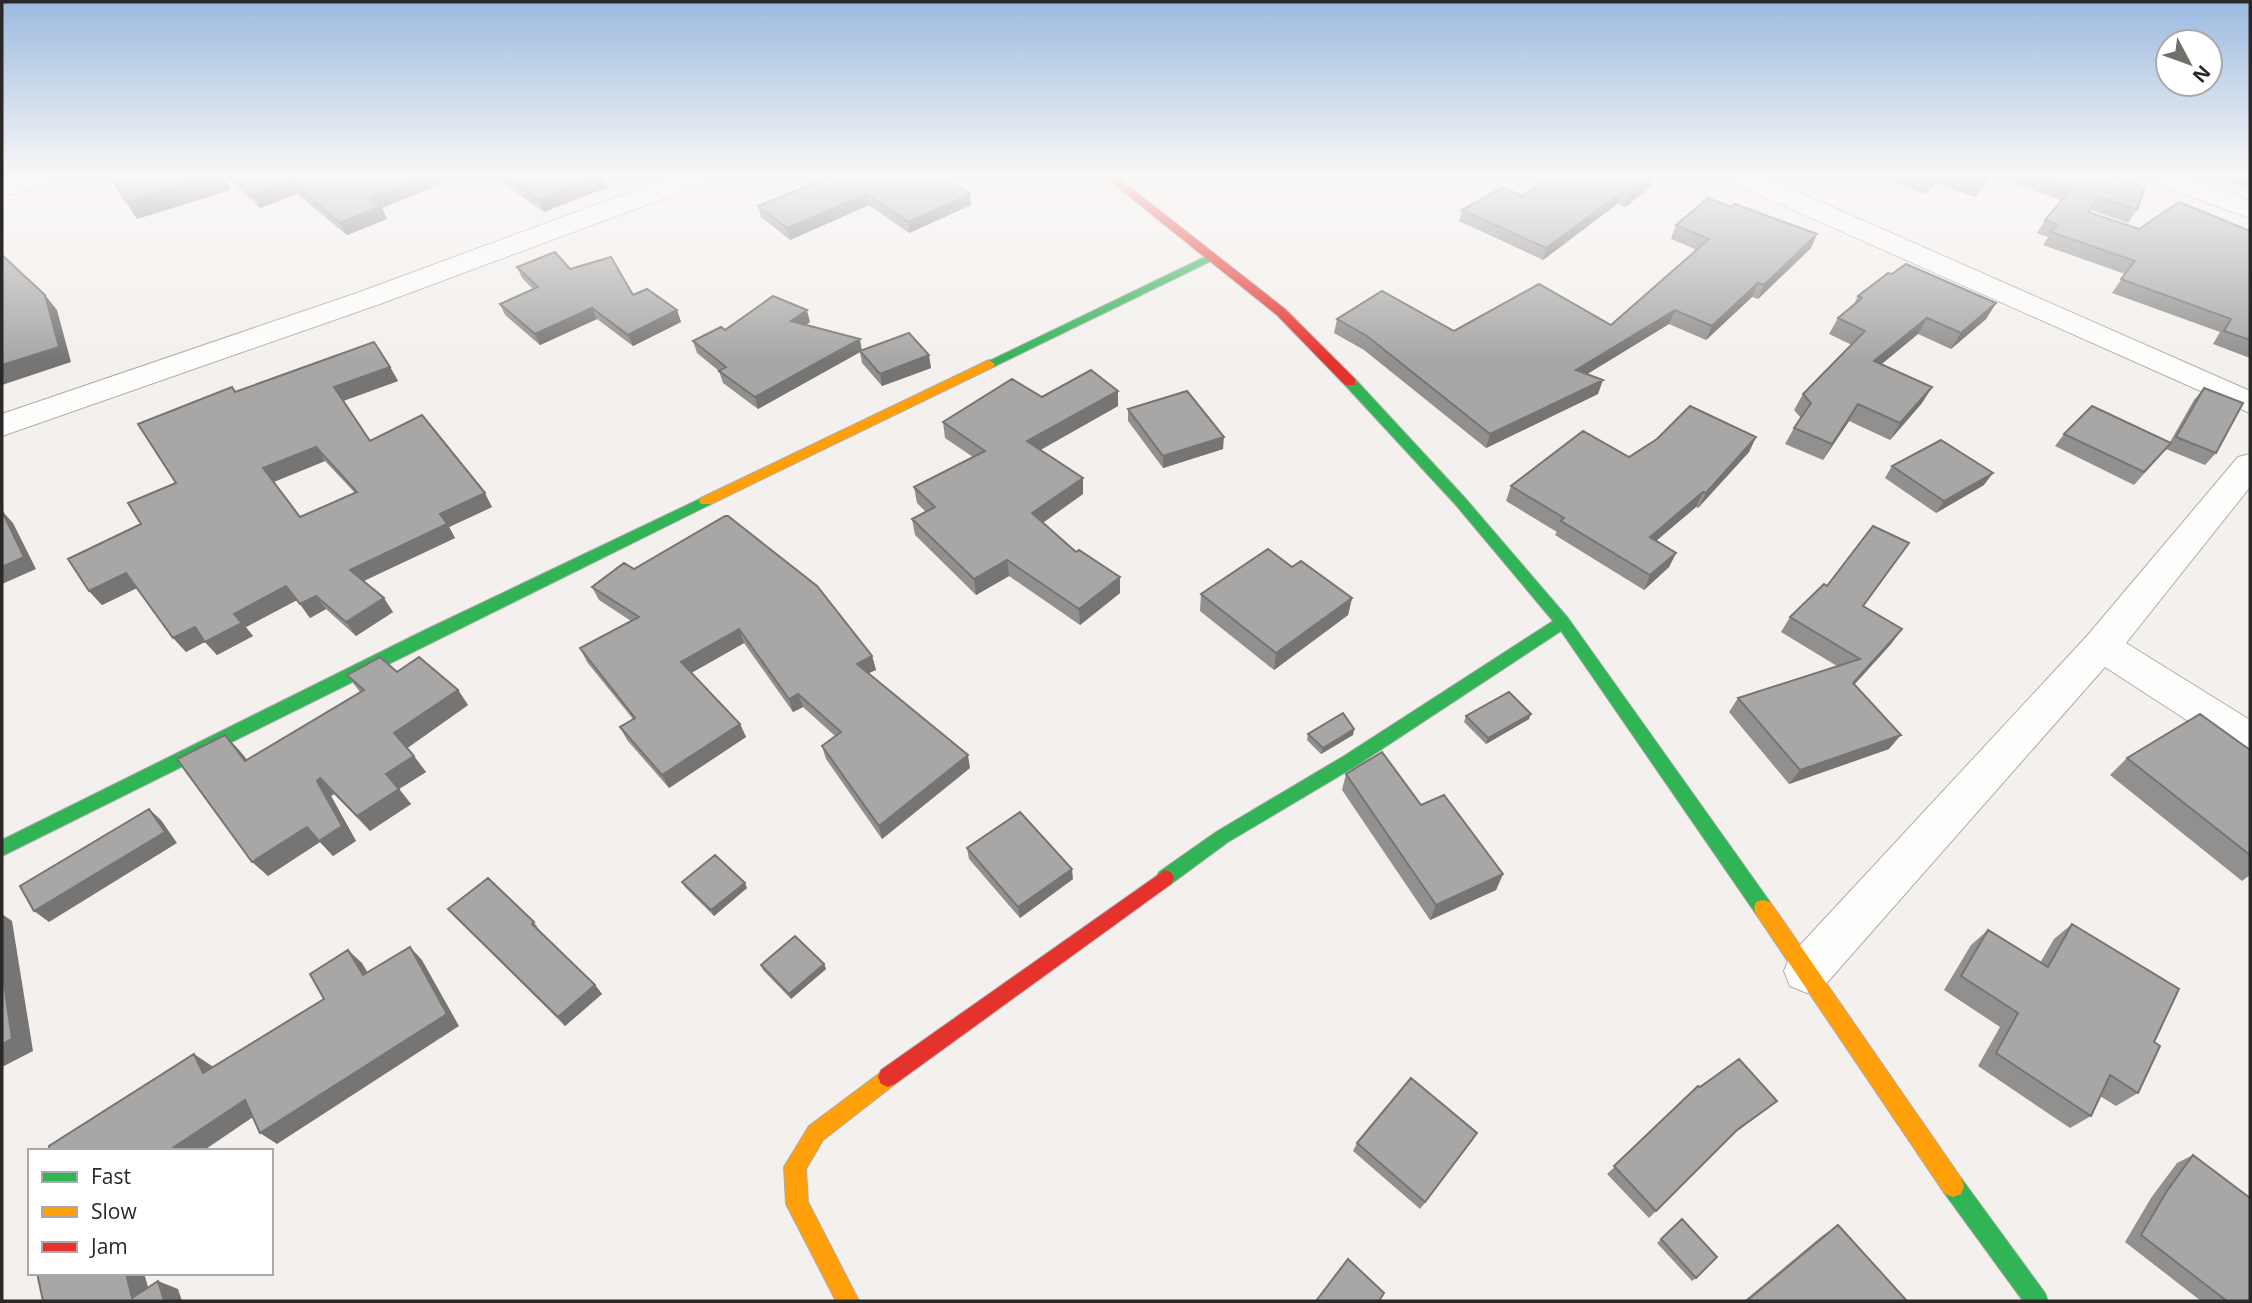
<svg xmlns="http://www.w3.org/2000/svg" width="2252" height="1303" viewBox="0 0 2252 1303" font-family="'Open Sans',sans-serif">
	<style>
		.lines { fill: none; stroke-linecap: round; stroke-linejoin: round }
		.street-casing { stroke: #afadab; stroke-width: 2 }
		.fast-casing { stroke: #afadab; stroke-width: 2 }
		.slow-casing { stroke: #afadab; stroke-width: 2 }
		.jam-casing { stroke: #afadab; stroke-width: 2 }
		.street { fill: #fdfdfc; fill-rule: evenodd }
		.fast { fill: #30b455; fill-rule: evenodd }
		.slow { fill: #ff9f0a; fill-rule: evenodd }
		.jam { fill: #e5322d; fill-rule: evenodd }
		.wall { fill: #91908f; fill-rule: evenodd }
		.shaded-wall { fill: #767574 }
		.building { fill: #a9a7a6; stroke: #767574; stroke-width: 2; fill-rule: evenodd }
	</style>
	<rect width="100%" height="100%" fill="#f3f0ed"/>
	<g class="lines">
		<defs>
			<path id="street" d="M12,177H53L49,183L2,197V181Z
				M671,177H709L705,183L377,305L2,436V414L357,293Z
				M1729,177H1764L2250,391V413L1733,183Z
				M2149,177H2187L2250,201V218L2153,183Z
				M2250,454V487L2126,643L2250,720V756L2236,752L2105,667L1824,986L1807,993L1790,986L1784,971L1790,956L2087,636L2238,457Z"/>
			<path id="fast" d="M1209,255L1215,258L1213,260L993,367H985L983,364Z
				M1350,378L1355,379L1465,498L1568,618L1770,902L1772,908L1770,914L1763,916L1756,914L1561,631L1356,766L1228,842L1171,884L1165,886L1159,884L1156,878L1159,872L1216,832L1344,756L1553,621L1455,504L1345,385V379Z
				M706,496L711,498L713,501L711,504L2,856V840L423,631Z
				M1953,1175L1961,1178L2045,1293L2048,1301H2023L1945,1194L1942,1186L1945,1178Z"/>
			<path id="slow" d="M989,360L995,364L993,367L711,504H701L699,501L701,498Z
				M1763,900L1770,902L1961,1178L1964,1186L1961,1194L1953,1197L1945,1194L1756,914L1754,908L1756,902Z
				M888,1067L895,1070L898,1077L895,1084L823,1140L806,1169L808,1202L859,1301H836L786,1204L784,1167L809,1126Z"/>
			<path id="jam" d="M1105,177H1117L1285,309L1355,379V385H1345L1277,315Z
				M1165,870L1171,872L1174,878L1171,884L895,1084L888,1087L881,1084L878,1077L881,1070Z"/>
		</defs>
		<use href="#street" class="street-casing"/>
		<use href="#fast" class="fast-casing"/>
		<use href="#slow" class="slow-casing"/>
		<use href="#jam" class="jam-casing"/>
		<use href="#street" class="street"/>
		<use href="#fast" class="fast"/>
		<use href="#slow" class="slow"/>
		<use href="#jam" class="jam"/>
	</g>
	<path class="wall" d="M228,177H458L382,208L387,219L347,235L297,194L260,208Z
		M495,177H604L608,187L544,212Z
		M829,177L971,205L909,233L869,205L790,240L761,217L758,206Z
		M1889,177H1990L1975,197L1935,183L1926,194L1888,181Z
		M1995,177H2117L2137,210L2128,223L2091,210L2090,212L2139,229L2250,231V358L2213,344L2220,332L2112,293L2125,274L2043,245L2048,237L2037,233L2045,220L2061,200Z
		M2218,177H2250V189L2218,180Z
		M1651,187L1625,207L1617,204L1543,260L1459,221L1462,210L1522,196Z
		M1731,207L1817,234L1811,248L1758,299L1752,297L1706,340L1669,324L1587,374L1598,394L1486,448L1364,350L1334,333L1337,319L1454,331L1611,325L1697,250L1671,239L1676,225Z
		M517,267L570,269L633,295L677,310L681,322L633,346L597,319L540,345L505,315L500,304L533,289L522,278Z
		M1892,274L1996,303L1986,319L1951,349L1918,334L1881,364L1932,387L1922,403L1890,440L1849,421L1823,460L1785,444L1794,428L1801,418L1794,410L1803,394L1852,345L1829,334L1838,318L1853,306L1858,296Z
		M810,322L805,325L862,350L931,368L882,386L862,363L860,352L758,409L723,383L719,371L697,353L693,341L725,330Z
		M390,367L398,381L343,401L370,441L492,507L449,527L455,538L364,581L393,612L356,636L326,609L310,618L297,600L246,627L253,636L217,655L205,642L186,652L137,588L102,605L89,591L141,524L176,483L235,392ZM325,461L355,493L300,517L274,482Z
		M2204,388L2216,453L2205,465L2166,449L2134,485L2055,446L2064,434L2170,442L2194,400Z
		M1118,391V406L1040,450L1083,494L1043,523L1120,593L1080,625L1009,576L976,595L915,535L912,519L926,512L917,503L914,487L973,457L945,438L943,422L1042,397Z
		M1128,409L1223,449L1163,468L1128,421Z
		M1756,437L1749,452L1698,508L1696,507L1656,541L1676,553L1669,567L1644,590L1555,535L1557,532L1506,501L1511,486L1629,457Z
		M1892,466L1984,485L1936,513L1885,478Z
		M1909,543L1863,607L1902,629L1891,644L1854,685L1889,749L1789,784L1729,712L1738,698L1837,666L1781,632L1790,617L1827,586Z
		M1292,567L1352,598L1348,615L1274,670L1200,611L1201,594Z
		M634,569L872,656L876,670L868,673L970,768L882,839L826,759L822,746L835,736L803,707L793,712L744,643L691,673L740,724L746,737L669,788L627,740L620,727L633,719L587,662L580,648L631,621L599,600L592,587Z
		M397,672L458,690L468,705L407,748L426,772L399,789L411,804L370,831L334,794L331,796L356,841L333,856L320,842L268,876L225,735L247,760L360,692L347,675Z
		M1466,716L1529,719L1486,744L1464,722Z
		M1354,729L1353,735L1321,754L1307,740L1308,734Z
		M2250,750V875L2242,881L2110,775L2127,758Z
		M1346,774L1503,874L1496,890L1430,920L1342,790Z
		M967,848L1073,879L1020,918L969,859Z
		M682,882L747,888L714,916L685,887Z
		M448,909L534,922L541,933L595,985L602,994L565,1026L457,919Z
		M2072,924L2154,1042L2138,1093L2116,1106L2100,1096L2091,1116L2070,1128L1978,1066L2000,1027L1944,990L1971,945L1988,930L2040,963L2054,939Z
		M824,964L826,969L791,999L763,970L761,965Z
		M1700,1087L1768,1108L1732,1135L1649,1218L1607,1174Z
		M1477,1133L1420,1209L1353,1151L1357,1143Z
		M2193,1155L2250,1301H2201L2125,1242L2151,1198L2177,1163Z
		M1682,1219L1696,1278L1692,1281L1657,1243Z
		M1838,1225L1907,1301H1744L1822,1236Z"/>
	<path class="shaded-wall" d="M206,177H224L231,190L137,219L126,202Z
		M422,177H458L382,208L387,219L347,235L340,223L370,198Z
		M597,177H604L608,187L544,212L539,200Z
		M1652,177H1654L1651,187L1625,207L1629,196Z
		M1936,177H1938L1935,183L1926,194Z
		M1988,177H1990L1975,197L1983,184Z
		M290,181L297,194L260,208L253,195Z
		M1621,193L1617,204L1543,260L1546,248Z
		M867,194L869,205L790,240L787,228Z
		M970,194L971,205L909,233L908,222Z
		M1817,234L1811,248L1758,299L1764,285Z
		M1758,283L1752,297L1706,340L1712,326Z
		M45,295L57,310L71,362L2,385V365Z
		M1996,303L1986,319L1951,349L1961,333Z
		M592,308L597,319L540,345L535,334Z
		M677,310L681,322L633,346L628,335Z
		M807,310L810,322L794,333L791,321Z
		M1675,310L1669,324L1571,384L1576,370Z
		M1927,318L1918,334L1865,378L1874,361Z
		M860,339L862,351L758,409L755,397Z
		M929,355L931,368L882,386L880,374Z
		M390,367L398,381L343,401L334,387Z
		M1603,380L1598,394L1486,448L1490,434Z
		M1932,387L1922,403L1890,440L1900,423Z
		M1118,391V406L1028,457L1027,441Z
		M1858,404L1849,421L1823,460L1832,444Z
		M1224,437L1223,449L1163,468V456Z
		M1756,437L1749,452L1698,508L1706,493Z
		M316,447L325,461L273,482L263,468Z
		M1993,473L1984,485L1936,513L1944,501Z
		M1083,478V494L1033,529L1032,513Z
		M1703,492L1696,507L1643,552L1650,537Z
		M485,493L492,507L449,527L455,538L359,583L350,570L440,514Z
		M2,511L13,523L36,569L2,584Z
		M1676,553L1669,567L1644,590L1650,575Z
		M1007,560L1009,576L976,595L974,579Z
		M126,573L139,587L102,605L89,591Z
		M1120,577V593L1080,625L1079,609Z
		M286,586L297,600L246,627L234,614Z
		M316,596L326,609L310,618L300,604Z
		M384,598L393,612L356,636L346,622Z
		M1352,598L1348,615L1274,670L1276,653Z
		M242,623L253,636L217,655L205,642Z
		M195,627L206,641L186,652L173,638Z
		M739,629L744,643L686,676L681,662Z
		M1902,629L1891,644L1842,698L1853,683Z
		M872,656L876,670L860,677L857,664Z
		M458,690L468,705L406,749L394,733Z
		M798,694L803,707L793,712L789,699Z
		M1531,714L1529,719L1486,744L1488,738Z
		M740,724L746,737L669,788L662,775Z
		M1354,729L1353,735L1321,754L1323,748Z
		M225,735L240,751L260,776L245,761Z
		M1901,735L1889,749L1789,784L1800,770Z
		M968,755L970,768L882,839L879,826Z
		M414,756L426,772L399,789L411,804L370,831L357,816L386,774Z
		M320,778L334,794L331,796L356,841L333,856L320,842L268,876L252,862L307,827L317,781Z
		M149,809L161,820L177,843L49,922L34,911Z
		M1072,869L1073,879L1020,918L1018,907Z
		M1503,874L1496,890L1430,920L1436,905Z
		M745,883L747,888L714,916L711,910Z
		M2,914L12,921L33,1051L2,1067Z
		M410,947L422,960L459,1026L277,1144L260,1133Z
		M348,950L362,963L377,988L363,975Z
		M824,964L826,969L791,999L789,994Z
		M595,985L602,994L565,1026L558,1017Z
		M194,1054L212,1066L221,1084L203,1073Z
		M245,1100L262,1111L203,1151H168Z
		M1777,1101L1768,1108L1729,1137L1737,1130Z
		M1477,1133L1472,1141L1420,1209L1425,1202Z
		M126,1273H144L152,1301L132,1298Z
		M158,1281L178,1289L182,1301H164Z"/>
	<path class="building" d="M111,177H206L126,202Z
		M234,177H422L370,198L381,206L340,223L290,181L253,195Z
		M507,177H597L539,200Z
		M829,177H943L970,194L908,222L867,194L787,228L758,206Z
		M1549,177H1652L1629,196L1621,193L1546,248L1462,210L1503,187L1522,196Z
		M1923,177H1936L1933,181Z
		M1963,177H1988L1983,184Z
		M2041,177H2117L2145,188L2137,210L2100,197L2088,212L2139,229L2179,202L2250,231V340L2224,331L2231,319L2121,279L2135,261L2051,232L2057,224L2045,220L2072,188Z
		M1708,198L1731,207L1735,204L1817,234L1764,285L1758,283L1712,326L1675,310L1576,370L1603,380L1490,434L1367,336L1337,319L1382,291L1454,331L1539,284L1611,325L1709,239L1676,225Z
		M555,252L570,269L611,257L633,295L647,289L677,310L628,335L592,308L535,334L500,304L538,287L517,267Z
		M2,255L45,295L59,347L2,365Z
		M1906,264L1996,303L1961,333L1927,318L1874,361L1932,387L1900,423L1858,404L1832,444L1794,428L1811,403L1803,394L1865,331L1838,318L1862,298L1858,296L1888,273L1892,274Z
		M773,296L807,310L791,321L860,339L755,397L719,371L726,367L693,341L721,327L725,330Z
		M909,333L929,355L880,374L860,351Z
		M374,342L390,367L334,387L370,441L422,415L485,493L440,514L447,524L350,570L384,598L346,622L316,596L300,604L286,586L234,614L242,623L205,642L195,627L173,638L126,573L89,591L68,559L141,524L128,503L176,483L138,424L232,387L235,392ZM316,447L357,492L300,517L263,468Z
		M1091,370L1118,391L1027,441L1083,478L1032,513L1076,552L1079,550L1120,577L1079,609L1007,560L974,579L912,519L935,507L914,487L985,451L943,422L1012,379L1042,397Z
		M2204,388L2243,403L2216,453L2176,437Z
		M1187,391L1224,437L1163,456L1128,409Z
		M1690,406L1756,437L1706,493L1703,492L1650,537L1676,553L1650,575L1561,521L1564,518L1511,486L1583,431L1629,457L1657,439Z
		M2092,406L2171,443L2144,472L2064,434Z
		M1941,440L1993,473L1944,501L1892,466Z
		M2,511L24,557L2,567Z
		M725,516H728L817,586L872,656L857,664L968,755L879,826L822,746L841,732L798,694L789,699L739,629L681,662L740,724L662,775L620,727L635,718L580,648L639,617L592,587L624,563L634,569Z
		M1873,526L1909,543L1863,606L1902,629L1853,683L1901,735L1800,770L1738,698L1860,659L1790,617L1824,584L1827,586Z
		M1268,549L1292,567L1301,561L1352,598L1276,653L1201,594Z
		M380,657L397,672L419,657L458,690L394,733L414,756L386,774L399,789L357,816L320,778L317,781L342,826L319,841L307,827L252,862L177,759L225,735L245,761L364,690L347,675Z
		M1509,692L1531,714L1488,738L1466,716Z
		M1343,713L1354,729L1323,748L1308,734Z
		M2200,714L2250,750V855L2127,758Z
		M1382,752L1421,805L1444,795L1503,874L1436,905L1346,774Z
		M149,809L165,832L34,911L20,886Z
		M1020,812L1072,869L1018,907L967,848Z
		M715,855L745,883L711,910L682,882Z
		M488,878L534,922L532,924L595,985L558,1017L448,909Z
		M2072,924L2179,989L2154,1042L2160,1046L2138,1093L2110,1075L2091,1116L1996,1053L2018,1013L1961,976L1988,930L2048,967Z
		M795,936L824,964L789,994L761,965Z
		M410,947L447,1014L260,1133L245,1100L168,1151H50L49,1146L194,1054L203,1073L324,999L310,974L348,950L363,975Z
		M2,970L12,1039L2,1044Z
		M1739,1059L1777,1101L1737,1130L1656,1211L1614,1166L1698,1086L1700,1087Z
		M1411,1078L1477,1133L1425,1202L1357,1143Z
		M2193,1155L2250,1198V1301H2227L2141,1235L2167,1191Z
		M1682,1219L1717,1257L1696,1278L1661,1239Z
		M1838,1225L1907,1301H1751L1749,1299Z
		M1348,1259L1384,1293L1379,1301H1316Z
		M37,1273H126L132,1298L158,1281L164,1301H43Z"/>
	<linearGradient id="sky" x2="0" y2="1"><stop stop-color="#9bbae1"/><stop offset="0.49" stop-color="#faf8f7"/><stop offset="1" stop-color="#faf8f7" stop-opacity="0"/></linearGradient>
	<rect width="2252" height="360" fill="url(#sky)"/>
	<rect width="2252" height="1303" fill="none" stroke="#2b2927" stroke-width="7"/>
	<rect x="28" y="1149" width="245" height="126" fill="#ffffff" stroke="#aaa9a9" stroke-width="2"/>
	<rect x="42" y="1172" width="35" height="10" fill="#30b455" stroke="#aaa9a9" stroke-width="2"/>
	<text x="91" y="1184" font-size="21" fill="#2b2927">Fast</text>
	<rect x="42" y="1207" width="35" height="10" fill="#ff9f0a" stroke="#aaa9a9" stroke-width="2"/>
	<text x="91" y="1219" font-size="21" fill="#2b2927">Slow</text>
	<rect x="42" y="1242" width="35" height="10" fill="#e5322d" stroke="#aaa9a9" stroke-width="2"/>
	<text x="91" y="1254" font-size="21" fill="#2b2927">Jam</text>
	<g transform="translate(2189 63) rotate(131)"><circle r="33" fill="#ffffff" stroke="#aaa9a9" stroke-width="2"/>
	<path d="M0-5L12 26L0 18L-12 26Z" fill="#716f6c"/>
	<text y="-10" font-size="19" font-weight="bold" text-anchor="middle" fill="#2b2927">N</text>
	</g>
</svg>
